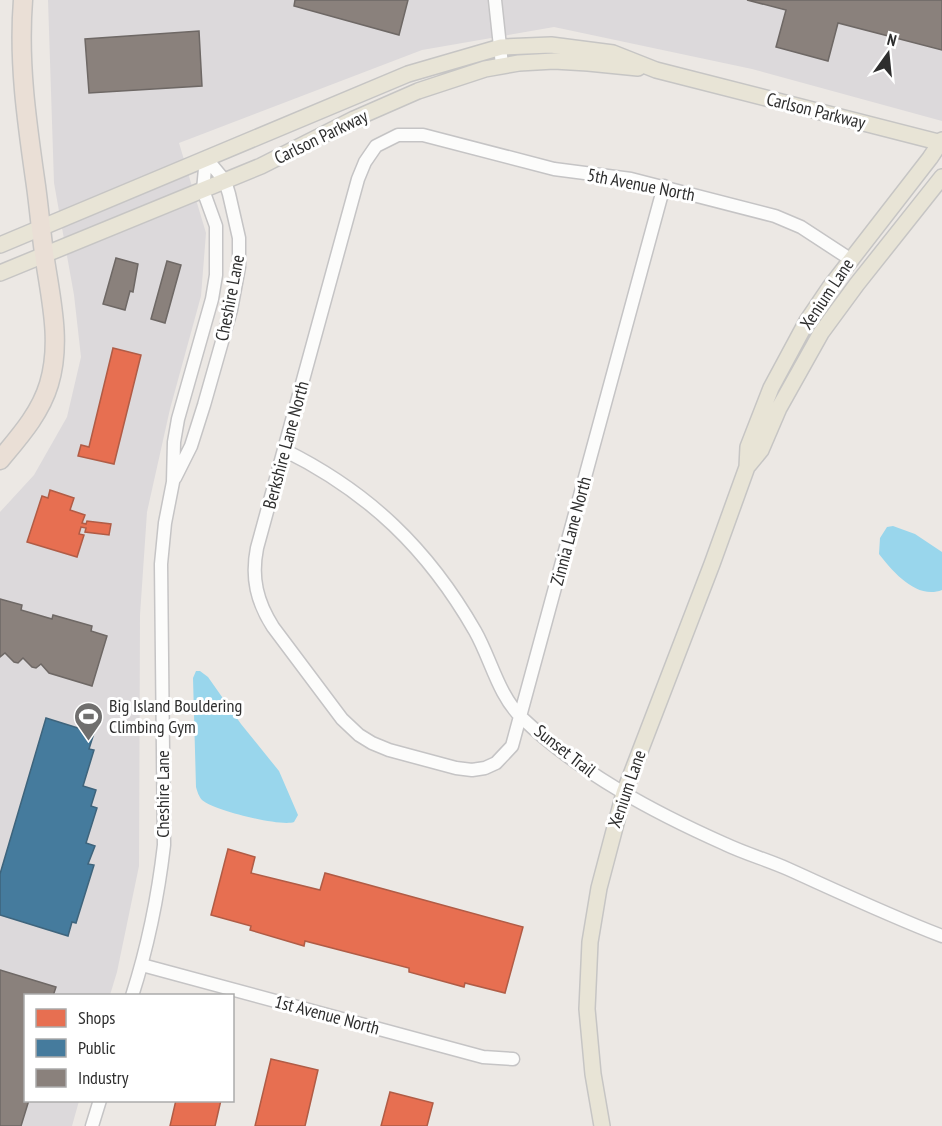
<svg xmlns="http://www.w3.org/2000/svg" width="942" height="1126" viewBox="0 0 942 1126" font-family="'PT Sans Narrow',sans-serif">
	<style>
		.industrial { fill: #dcd9db }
		.water { fill: #99d6ec }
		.shops { fill: #e76f51; stroke: #b05c46; stroke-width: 1.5 }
		.public { fill: #457b9d; stroke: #3e647c; stroke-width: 1.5 }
		.industry { fill: #8a817c; stroke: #6e6865; stroke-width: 1.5 }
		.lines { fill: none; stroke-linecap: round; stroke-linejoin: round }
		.minor-casing { stroke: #c5c4c5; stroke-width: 15 }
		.major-casing { stroke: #c6c5c4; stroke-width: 18 }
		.highway-casing { stroke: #c6c5c4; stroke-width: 21 }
		.minor { stroke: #fcfcfb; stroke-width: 12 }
		.major { stroke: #e8e4d6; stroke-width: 15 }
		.highway { stroke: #eadfd6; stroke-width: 18 }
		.labels { text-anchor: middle; stroke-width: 6; stroke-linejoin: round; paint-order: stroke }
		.street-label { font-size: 18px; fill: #2e2e2e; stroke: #fff }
		.poi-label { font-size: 18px; fill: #2e2e2e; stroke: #fff; text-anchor: start }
	</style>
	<rect width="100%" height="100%" fill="#ece8e4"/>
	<path class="industrial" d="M48,0H942V121L752,69L554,27L422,50L179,143L206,233L201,296L170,409L147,512L140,615L139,866L117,972L110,995L26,996V1100L79,1101L72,1126H0V512L34,475L67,417L81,357L74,295L54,183Z"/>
	<path class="water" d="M893,526L915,534L942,552V590C917,600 893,572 879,554L880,538L887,527Z
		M196,671H200L208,677L241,724L279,771L298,815L294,822C280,827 213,810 202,800C199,797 197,791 196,787L193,678Z"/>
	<path class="shops" d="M113,348L141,355L114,464L78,456L81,445L89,447Z
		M50,490L74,498L70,510L85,515L82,523L86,524L87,521L111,524L109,535L85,532L86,528L81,527L79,534L84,535L77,557L27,542L42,496L48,498Z
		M228,849L255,857L251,873L320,890L325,873L523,927L505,993L465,983L464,987L409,972V968L305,941L304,946L250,930L251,926L211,915Z
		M271,1059L318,1070L305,1126H255Z
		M390,1092L433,1103L427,1126H381Z
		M176,1100H221L215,1126H170Z"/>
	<path class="public" d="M46,718L94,733L89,749L94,750L83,786L96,790L91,806L97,808L86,843L95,846L88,864L94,865L76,923L72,922L68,936L0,915V874Z"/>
	<path class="industry" d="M295,0H408L399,35L294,6Z
		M747,0H942V50L838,23L828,61L776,47L786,10Z
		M199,31L202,86L89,93L85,39Z
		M116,258L138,264L133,292L130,291L125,310L103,304Z
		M167,261L181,265L165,323L151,319Z
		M0,599L22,605L21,610L52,619L53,615L92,626L91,631L107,636L92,686L49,673L41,664L36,668L32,667L23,658L18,663L14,662L5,653L0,657Z
		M0,970L56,987L53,996H26L25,1090L26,1100H29L21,1126H0Z"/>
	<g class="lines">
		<defs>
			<path id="minor" d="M495,0L502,65
				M664,186L512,746L496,763L485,768L472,770L456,768L389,750L372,743L359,735L342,719L273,627C257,602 251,578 257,548L358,179L365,162L376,146L398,135H423L554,169L631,179L775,216L801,227L850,259
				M284,450C369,492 428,549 475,631C491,659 498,695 522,718C580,773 653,812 725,844C746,854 768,860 788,869C839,892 890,916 942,936
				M175,478L191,446L204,405L231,310L239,267V238L229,194L225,181L206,158
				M142,965L483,1057L513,1059
				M132,996C148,946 158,897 164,845L161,564L165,523L173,482L174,442L178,419L212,299L216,275V226L203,190L206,158
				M92,1126L100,1100"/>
			<path id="major" d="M0,245L408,74L501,47L551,45L613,53L656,70L942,143
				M0,273L261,166L354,119L418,91L485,69L519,63L554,61L588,63L638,68
				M747,467L761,450L779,408L821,333L857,284L942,177
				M602,1126L593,1074L587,1009L590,942L599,888L624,793L712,564L747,467L748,447L771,388L807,321L830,287L930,158L942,140"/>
			<path id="highway" d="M0,460C19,437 40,414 49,384C62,341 50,296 44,253C41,231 39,208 36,186C27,123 18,63 23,0"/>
		</defs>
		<use href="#minor" class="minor-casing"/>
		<use href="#major" class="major-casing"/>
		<use href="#highway" class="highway-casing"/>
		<use href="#minor" class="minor"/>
		<use href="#major" class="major"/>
		<use href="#highway" class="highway"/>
	</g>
	<defs>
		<symbol id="stadium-pin" viewBox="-11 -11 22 30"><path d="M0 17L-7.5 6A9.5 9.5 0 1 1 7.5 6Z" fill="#706f6e" stroke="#fff"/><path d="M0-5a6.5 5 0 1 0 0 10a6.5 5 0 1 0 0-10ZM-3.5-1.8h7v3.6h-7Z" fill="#fff"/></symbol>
	</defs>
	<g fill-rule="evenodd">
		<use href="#stadium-pin" x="72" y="700" width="33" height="45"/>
	</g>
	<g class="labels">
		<g class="street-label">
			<text transform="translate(816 111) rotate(14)" y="6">Carlson Parkway</text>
			<text transform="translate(321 137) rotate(-26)" y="6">Carlson Parkway</text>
			<text transform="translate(641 185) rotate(11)" y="6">5th Avenue North</text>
			<text transform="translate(827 294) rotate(-56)" y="6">Xenium Lane</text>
			<text transform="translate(230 298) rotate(-79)" y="6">Cheshire Lane</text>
			<text transform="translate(286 445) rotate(-75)" y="6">Berkshire Lane North</text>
			<text transform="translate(571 531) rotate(-75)" y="6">Zinnia Lane North</text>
			<text transform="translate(565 751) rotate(38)" y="6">Sunset Trail</text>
			<text transform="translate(627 789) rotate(-71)" y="6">Xenium Lane</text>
			<text transform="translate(163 794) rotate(-90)" y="6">Cheshire Lane</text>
			<text transform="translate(327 1015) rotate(15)" y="6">1st Avenue North</text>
		</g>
		<g class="poi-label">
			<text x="109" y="712">Big Island Bouldering<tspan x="109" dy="21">Climbing Gym</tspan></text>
		</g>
	</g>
	<rect x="24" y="994" width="210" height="108" fill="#ffffff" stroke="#ababab" stroke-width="1.5"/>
	<rect x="36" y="1009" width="30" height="18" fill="#e76f51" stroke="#ababab" stroke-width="1.5"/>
	<text x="78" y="1024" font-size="18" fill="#2e2e2e">Shops</text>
	<rect x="36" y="1039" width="30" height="18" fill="#457b9d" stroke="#ababab" stroke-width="1.5"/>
	<text x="78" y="1054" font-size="18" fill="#2e2e2e">Public</text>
	<rect x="36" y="1069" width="30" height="18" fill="#8a817c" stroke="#ababab" stroke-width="1.5"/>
	<text x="78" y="1084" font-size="18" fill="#2e2e2e">Industry</text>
	<g transform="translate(888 54) rotate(15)" stroke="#ffffff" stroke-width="4.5" paint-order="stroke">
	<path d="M0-4.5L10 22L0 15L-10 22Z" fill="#2e2e2e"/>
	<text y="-9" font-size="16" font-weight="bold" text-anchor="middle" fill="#2e2e2e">N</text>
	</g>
</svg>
